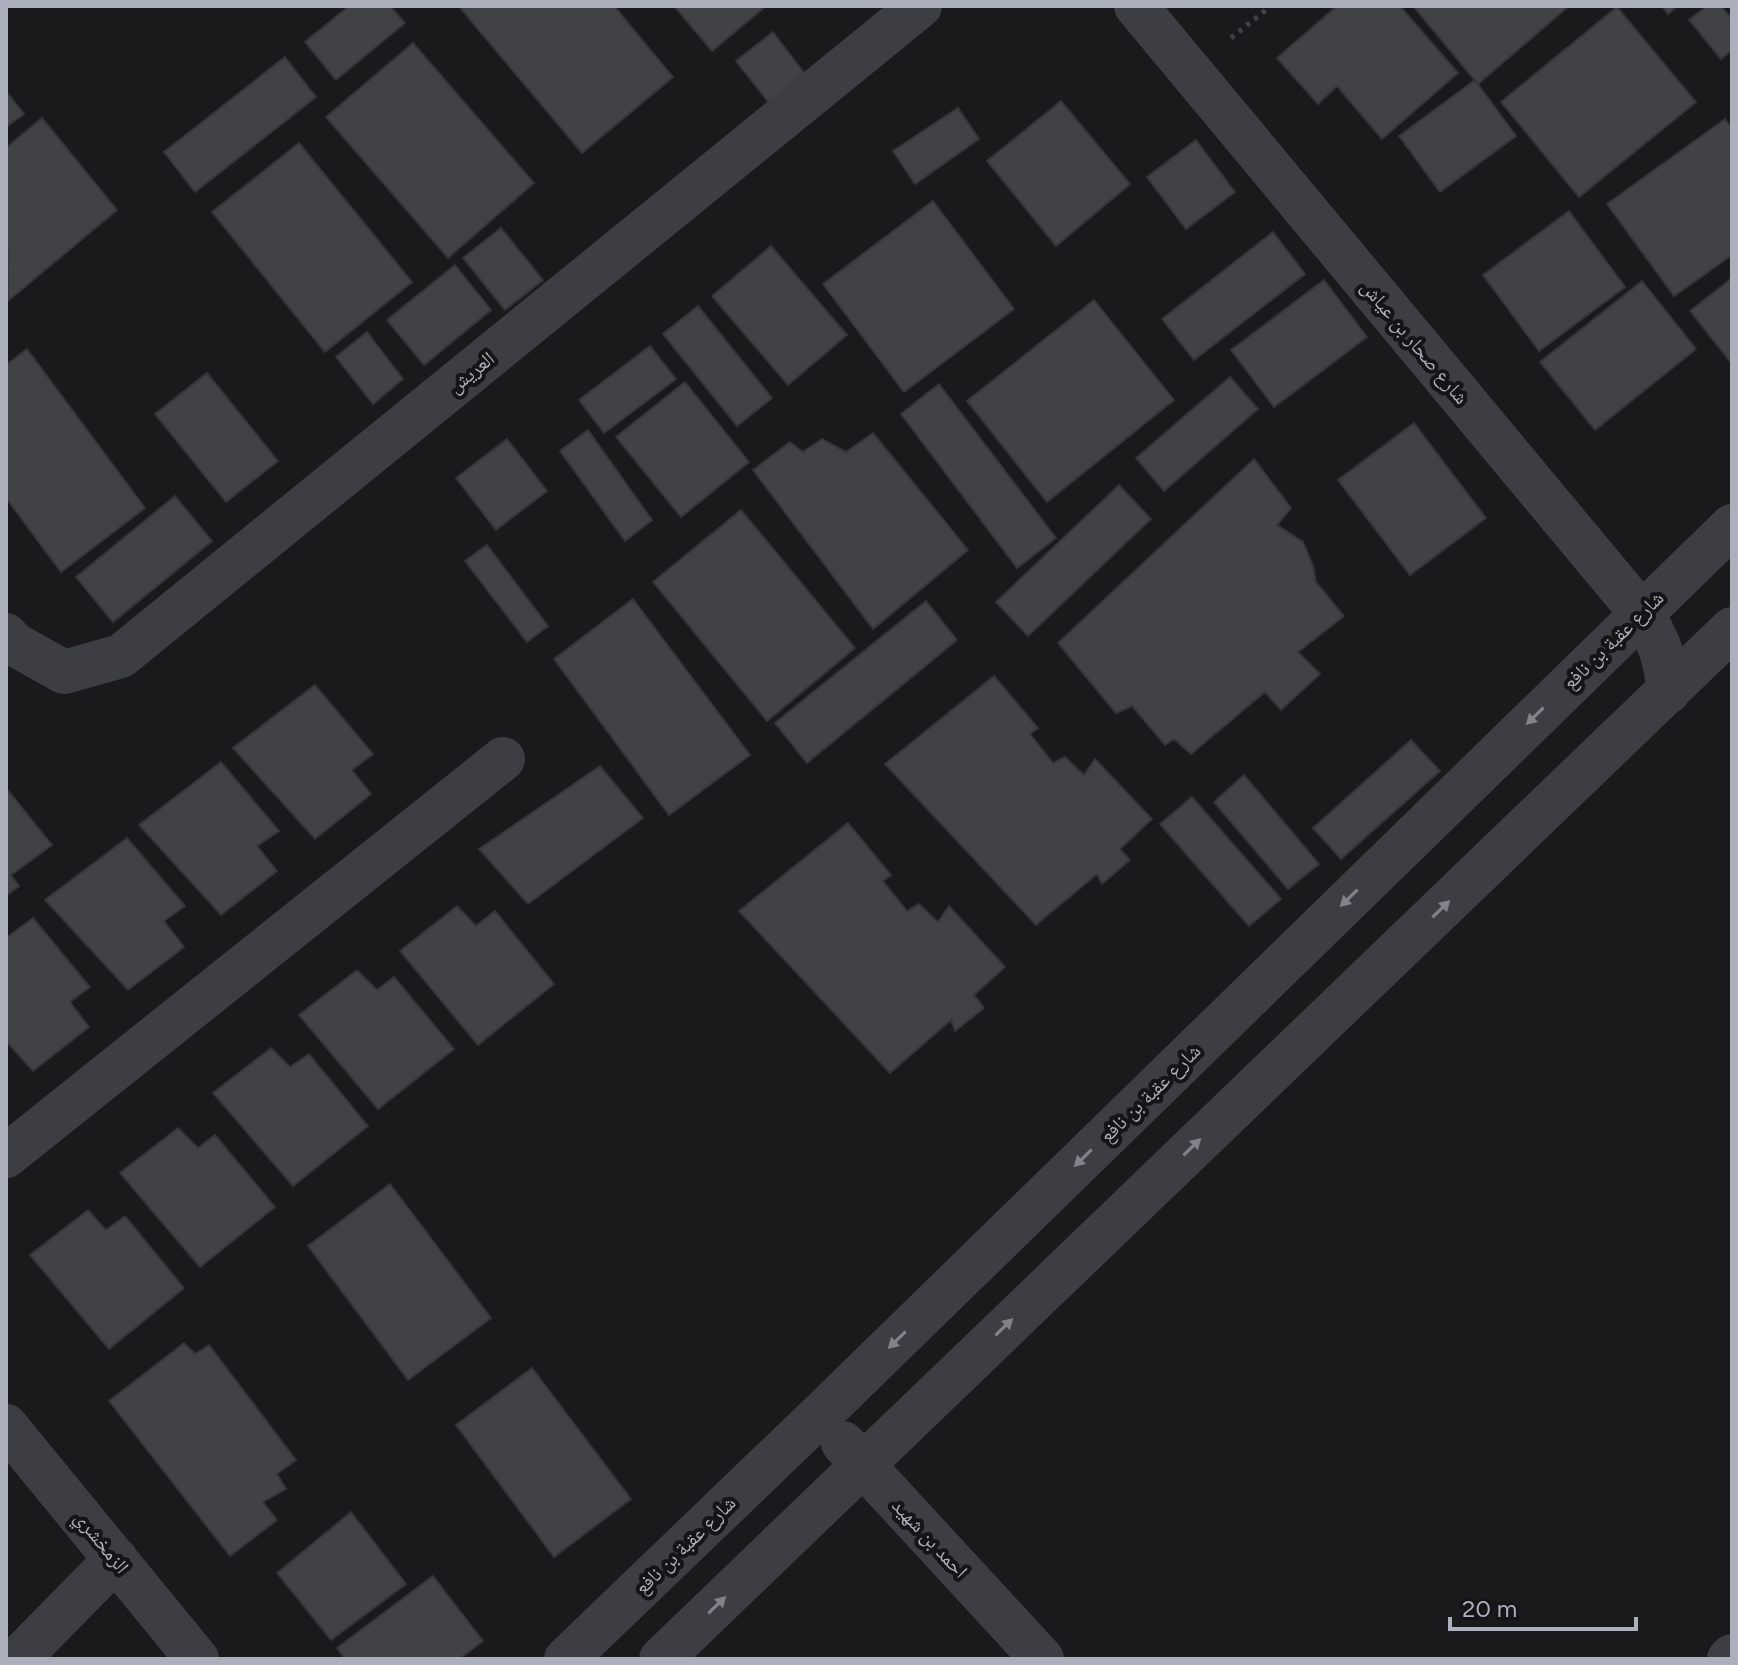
<svg xmlns="http://www.w3.org/2000/svg" width="1738" height="1665" viewBox="0 0 1738 1665" font-family="Figtree,'Noto Naskh Arabic',sans-serif">
	<style>
		.building { fill: #414246; stroke: #343439; stroke-width: 2 }
		.lines { fill: none; stroke-linecap: round; stroke-linejoin: round }
		.path { stroke: #414249; stroke-width: 5; stroke-dasharray: 4 6; stroke-linecap: butt }
		.minor { stroke: #3d3d44; stroke-width: 44 }
		.oneway { fill: #80828c }
		.labels { text-anchor: middle; stroke-width: 8; stroke-linejoin: round; paint-order: stroke }
		.street-label { font-size: 20px; fill: #acb0bc; stroke: #151517 }
	</style>
	<rect width="100%" height="100%" fill="#1a1a1c"/>
	<path class="building" d="M349,6H390L405,23L336,80L305,42Z
		M465,6H614L673,77L582,153L461,9Z
		M674,6H766L712,51Z
		M1337,6H1400L1458,73L1382,139L1337,86L1318,104L1277,58Z
		M1413,6H1569L1478,84Z
		M1662,6H1678L1668,14Z
		M1707,6H1721L1732,19V50L1721,59L1689,20Z
		M1617,7L1696,102L1579,197L1501,102Z
		M773,32L805,74L769,103L736,61Z
		M413,43L534,183L448,258L326,117Z
		M285,57L316,97L195,192L164,152Z
		M1475,80L1516,136L1440,192L1399,136Z
		M6,91L24,114L6,127Z
		M1061,101L1130,184L1056,246L987,161Z
		M958,108L979,139L915,184L893,151Z
		M42,118L117,210L8,301L6,148Z
		M1725,119L1732,128V255L1674,296L1607,204Z
		M1196,140L1235,192L1186,229L1147,177Z
		M299,143L412,282L325,352L212,212Z
		M933,201L1014,309L904,392L823,284Z
		M1569,211L1625,287L1539,351L1483,275Z
		M501,228L543,280L505,310L463,258Z
		M1273,232L1305,274L1194,360L1162,319Z
		M771,246L847,335L788,385L712,296Z
		M455,265L491,310L424,365L387,320Z
		M1732,278V364L1690,311Z
		M1324,280L1367,337L1274,407L1231,350Z
		M1642,281L1696,349L1595,430L1540,362Z
		M1094,300L1174,400L1047,502L967,401Z
		M698,306L772,398L737,426L663,334Z
		M367,332L403,379L373,404L336,357Z
		M650,346L676,379L604,433L579,400Z
		M27,349L145,508L61,572L6,498V365Z
		M207,373L278,461L226,502L155,414Z
		M1230,377L1258,409L1164,491L1136,458Z
		M685,382L749,462L681,517L616,437Z
		M939,384L1056,538L1017,568L901,414Z
		M1414,423L1486,518L1410,575L1338,480Z
		M588,430L652,520L625,541L560,451Z
		M873,433L968,550L873,629L753,470L790,442L803,452L822,439L846,452Z
		M507,439L547,491L496,530L456,478Z
		M1254,459L1291,508L1277,525L1303,542L1313,566L1316,582L1344,616L1298,652L1320,674L1281,710L1265,692L1191,754L1174,739L1165,745L1132,706L1116,713L1058,643Z
		M1119,485L1151,519L1028,636L996,602Z
		M175,496L212,541L113,622L76,577Z
		M741,510L855,648L767,721L653,582Z
		M487,545L548,626L527,642L465,561Z
		M633,599L750,755L669,815L554,659Z
		M926,601L957,640L807,763L775,723Z
		M994,676L1038,728L1030,734L1053,763L1065,757L1084,775L1095,759L1152,819L1120,849L1130,860L1102,884L1097,874L1036,925L885,764Z
		M315,685L373,754L352,770L371,794L315,839L233,748Z
		M1411,740L1440,771L1341,859L1313,828Z
		M221,762L279,831L257,846L277,871L221,915L139,825Z
		M600,766L643,818L528,904L479,849Z
		M1244,775L1319,864L1288,889L1214,802Z
		M6,788L52,845L11,875L19,886L6,896Z
		M1192,797L1281,899L1249,926L1160,824Z
		M848,823L891,875L883,881L907,911L919,904L938,922L949,906L1005,967L974,995L984,1008L955,1031L951,1020L890,1073L739,911Z
		M127,838L185,906L164,921L184,947L128,990L45,900Z
		M457,906L476,926L495,911L554,984L478,1045L400,951Z
		M33,918L90,987L70,1002L89,1027L33,1071L6,1041V938Z
		M357,970L377,990L394,977L454,1049L378,1109L299,1015Z
		M271,1048L290,1067L309,1054L368,1126L293,1186L213,1093Z
		M178,1128L198,1148L215,1135L275,1207L200,1267L120,1173Z
		M390,1184L491,1318L408,1380L308,1246Z
		M88,1210L106,1230L125,1216L184,1288L109,1349L30,1255Z
		M184,1343L195,1354L209,1345L296,1460L277,1474L286,1489L263,1502L277,1520L230,1556L109,1401Z
		M532,1368L631,1499L554,1557L456,1425Z
		M351,1512L406,1584L331,1640L277,1573Z
		M433,1576L483,1641L459,1659H345L337,1648Z"/>
	<g class="lines">
		<path class="path" d="M1231,38L1271,6"/>
		<path class="minor" d="M1136,6L1641,613C1658,638 1667,661 1668,692
			M6,635L14,644L64,672L121,656L920,6
			M6,1156L503,759
			M6,1426L197,1659
			M843,1443L1042,1659
			M18,1659L116,1559
			M566,1659L819,1416L1732,526
			M661,1659L1732,629
			M1729,1659L1732,1656"/>
	</g>
	<defs><path id="oneway-solid" d="M-6-.8H1V-3.2L6.5 0L1 3.2V.8H-6Z" transform="scale(2)"/></defs>
	<g class="oneway">
		<use href="#oneway-solid" transform="translate(1535 716) rotate(136)"/>
		<use href="#oneway-solid" transform="translate(1349 898) rotate(136)"/>
		<use href="#oneway-solid" transform="translate(1441 909) rotate(-44)"/>
		<use href="#oneway-solid" transform="translate(1192 1147) rotate(-44)"/>
		<use href="#oneway-solid" transform="translate(1083 1158) rotate(136)"/>
		<use href="#oneway-solid" transform="translate(1004 1327) rotate(-44)"/>
		<use href="#oneway-solid" transform="translate(897 1340) rotate(136)"/>
		<use href="#oneway-solid" transform="translate(717 1605) rotate(-44)"/>
	</g>
	<g class="labels">
		<g class="street-label">
			<text transform="translate(1415 342) rotate(50)" y="7">شارع صحار بن عياش</text>
			<text transform="translate(471 372) rotate(-39)" y="7">العريش</text>
			<text transform="translate(1613 640) rotate(-44)" y="7">شارع عقبة بن نافع</text>
			<text transform="translate(1150 1093) rotate(-44)" y="7">شارع عقبة بن نافع</text>
			<text transform="translate(930 1538) rotate(47)" y="7">احمد بن شهيد</text>
			<text transform="translate(102 1542) rotate(51)" y="7">الزمخشري</text>
			<text transform="translate(685 1545) rotate(-44)" y="7">شارع عقبة بن نافع</text>
		</g>
	</g>
	<rect width="1738" height="1665" fill="none" stroke="#acb0bc" stroke-width="16"/>
	<path d="M1450 1617v12h186v-12" fill="none" stroke="#acb0bc" stroke-width="4"/>
	<text x="1462" y="1617" font-size="24" fill="#acb0bc" stroke="#151517" stroke-width="6" paint-order="stroke">20 m</text>
</svg>
